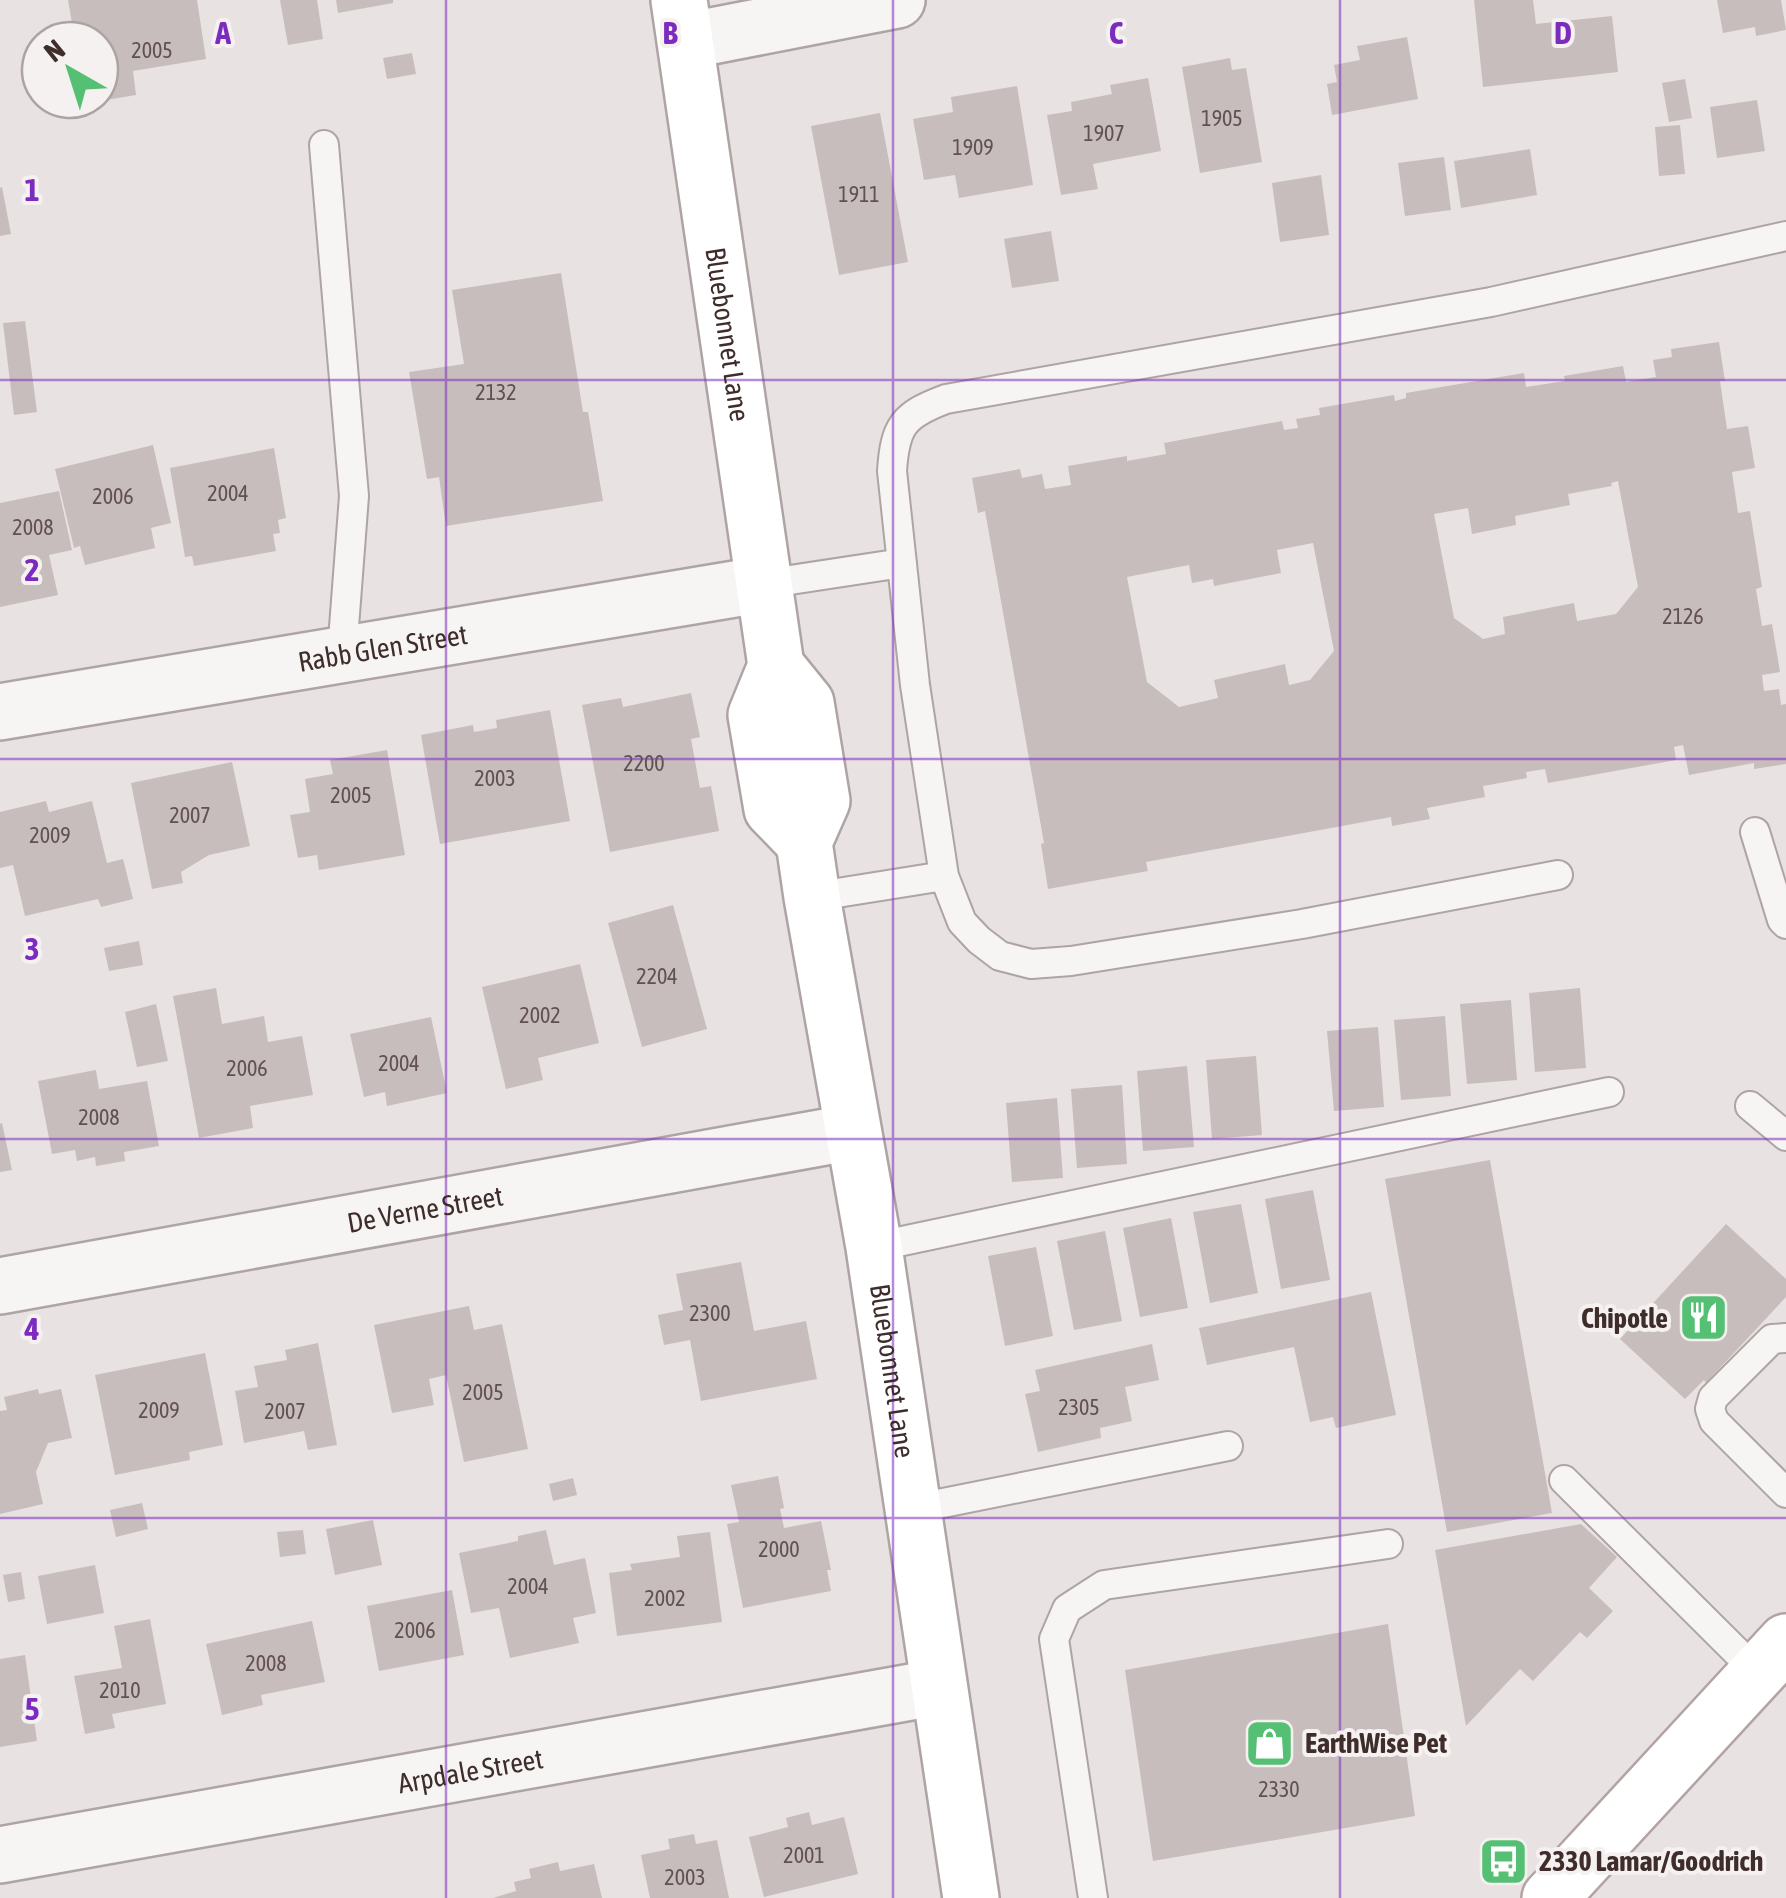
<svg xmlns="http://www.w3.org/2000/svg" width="1786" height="1898" viewBox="0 0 1786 1898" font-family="'Asap Condensed',sans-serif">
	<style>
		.building { fill: #c8bdbd; fill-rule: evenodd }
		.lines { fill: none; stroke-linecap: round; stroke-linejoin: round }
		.lane-casing { stroke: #afa4a4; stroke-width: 32 }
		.street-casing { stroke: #afa4a4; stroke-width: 60 }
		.secondary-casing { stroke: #afa4a4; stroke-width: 60 }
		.primary-casing { stroke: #b3a3a2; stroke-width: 60 }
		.lane { stroke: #f7f4f4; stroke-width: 28 }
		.street { stroke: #f7f4f4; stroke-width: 55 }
		.secondary { stroke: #fff; stroke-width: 55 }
		.primary { stroke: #fff; stroke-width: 55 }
		.grid { fill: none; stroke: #7b2cbf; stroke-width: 2.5; stroke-opacity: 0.55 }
		.labels { text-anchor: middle; stroke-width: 8; stroke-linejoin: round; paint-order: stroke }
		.number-label { font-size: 22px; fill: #615150 }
		.street-label { font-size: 28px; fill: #3f2d2c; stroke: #f6f1f1 }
		.poi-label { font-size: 28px; font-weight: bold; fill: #3f2d2c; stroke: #f6f1f1; text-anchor: start }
		.grid-label { font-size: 32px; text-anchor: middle; font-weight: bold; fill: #7b2cbf; stroke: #f6f1f1; stroke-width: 8; stroke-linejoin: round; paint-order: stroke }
	</style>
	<rect width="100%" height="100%" fill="#e9e2e2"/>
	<path class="building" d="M68,0H197L206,59L133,71L136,95L100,101V40H75Z
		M280,0H317L323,39L288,45Z
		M336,0H393V3L338,13Z
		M1474,0H1533L1536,24L1612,16L1618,72L1483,87Z
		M1717,0H1781L1786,30L1756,36L1755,27L1723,33Z
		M1407,37L1418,99L1332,115L1327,84L1337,82L1334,65L1360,60L1357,46Z
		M412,53L416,74L387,79L383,58Z
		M1230,58L1232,70L1246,68L1262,162L1200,173L1182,67Z
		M1148,78L1161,151L1093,164L1098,189L1061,195L1047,115L1072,111L1071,102L1112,94L1110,85Z
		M1685,79L1692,118L1669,122L1662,83Z
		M1017,86L1033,185L959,198L955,175L924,180L913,119L953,112L951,97Z
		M43,100H91V102L45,110Z
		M1757,100L1765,151L1717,158L1710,107Z
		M880,113L908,262L839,275L811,126Z
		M1680,125L1685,174L1659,176L1655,127Z
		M1530,149L1537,195L1461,208L1454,161Z
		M1444,157L1451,210L1405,216L1398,163Z
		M1321,175L1329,235L1280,242L1272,183Z
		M2,187L11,234L0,236V188Z
		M1051,231L1059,281L1012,288L1004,239Z
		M561,273L583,412H588L603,501L446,526L439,477L427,479L409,372L464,364L452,290Z
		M25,321L37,412L14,415L3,323Z
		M1719,342L1725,381H1720L1727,429L1748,426L1755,468L1732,472L1738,513L1750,511L1762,587L1756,589L1762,626L1772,624L1780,672L1762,675L1764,691L1779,689L1781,705L1786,704V764L1754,769V763L1689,775L1683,745L1674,747L1676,760L1548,783L1545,769L1526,772L1527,778L1483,786L1485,797L1427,808L1430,819L1392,826L1391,817L1146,862L1148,871L1048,889L1041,844L1044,843L985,511L978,513L972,478L1020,469L1022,478L1042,474L1045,489L1071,485L1068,466L1127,456V461L1166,454L1164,443L1282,421L1284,430L1298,428L1296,419L1320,415L1319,408L1394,395L1395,401L1406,398V393L1524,373L1526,387L1565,381L1564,376L1623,366L1626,382L1656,377L1653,360L1672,357L1671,349ZM1618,481L1638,587L1616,614L1577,621L1574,603L1503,617L1505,634L1483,639L1454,618L1434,514L1468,508L1472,534L1516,525L1515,516L1570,505L1568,494L1612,486L1611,483ZM1313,543L1334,651L1310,680L1289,685L1285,664L1214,680L1218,698L1179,707L1147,682L1127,577L1189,565L1192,583L1213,579L1214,586L1281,573L1277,550Z
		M153,445L171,523L151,528L155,548L85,565L80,546L74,548L55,469Z
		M274,448L286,518L278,520L280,533L273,534L276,551L194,566L192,556L185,557L170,468Z
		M59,491L72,550L49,555L58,595L0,607V503Z
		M691,693L700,737L691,739L700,788L711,786L719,831L610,852L582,705L621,698L623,707Z
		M550,710L570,821L440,844L421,735L473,725L474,732L497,728L496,720Z
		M387,750L405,855L319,870L317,855L298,858L290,815L310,812L305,779L333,774L330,760Z
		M232,762L250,846L209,855L181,872L183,883L152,889L131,783Z
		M46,801L49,812L92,801L107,863L123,859L133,899L101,907L98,899L25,916L13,865L0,868V812Z
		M673,905L707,1029L642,1047L608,923Z
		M139,941L143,965L109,971L104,948Z
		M580,964L599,1043L538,1058L543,1080L506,1089L482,987Z
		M216,988L222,1024L264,1016L268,1042L302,1036L313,1095L250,1106L253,1128L199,1138L173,996Z
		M1580,988L1586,1068L1535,1072L1529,993Z
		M1511,1000L1517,1080L1467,1084L1460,1004Z
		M156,1004L168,1061L137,1067L125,1012Z
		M1445,1016L1451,1096L1401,1100L1394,1020Z
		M431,1017L447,1093L387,1106L385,1092L364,1097L350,1034Z
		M1378,1027L1384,1107L1334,1111L1327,1031Z
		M1256,1056L1262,1135L1212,1139L1206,1060Z
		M1187,1066L1194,1147L1143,1151L1137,1071Z
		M96,1070L99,1089L147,1081L159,1146L124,1152L125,1161L96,1166L95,1157L77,1161L75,1150L52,1154L38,1081Z
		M1122,1085L1127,1164L1077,1168L1071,1089Z
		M1057,1098L1063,1178L1012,1182L1006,1103Z
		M2,1123L12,1170L0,1172V1124Z
		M1490,1160L1552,1513L1447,1532L1385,1179Z
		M1313,1190L1330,1280L1281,1289L1265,1199Z
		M1241,1204L1258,1293L1210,1303L1193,1212Z
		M1171,1218L1188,1308L1140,1317L1123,1228Z
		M1726,1224L1786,1279V1297L1706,1383L1704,1380L1685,1399L1620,1339Z
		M1105,1231L1122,1321L1074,1330L1057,1241Z
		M1036,1247L1053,1336L1005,1346L988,1256Z
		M741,1262L754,1331L806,1321L817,1379L701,1401L690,1340L664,1345L658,1315L683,1310L676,1274Z
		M1371,1292L1396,1415L1336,1428L1333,1417L1310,1422L1294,1347L1207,1365L1199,1328Z
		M469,1306L474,1330L502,1324L528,1449L464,1462L446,1375L429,1379L434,1405L392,1413L374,1325Z
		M318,1343L337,1445L308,1450L304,1431L244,1443L235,1391L258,1387L254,1366L287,1360L285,1350Z
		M1152,1344L1159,1380L1125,1387L1132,1421L1100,1428L1101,1438L1038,1452L1025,1394L1040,1391L1035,1370Z
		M205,1353L223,1445L189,1452L190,1460L115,1475L95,1375Z
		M38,1389L39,1394L61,1389L72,1438L48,1443L36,1472L43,1504L0,1514V1411L7,1410L4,1397Z
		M778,1476L784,1508L780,1509L784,1528L821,1521L831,1570H827L831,1591L743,1608L727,1524L739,1522L731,1485Z
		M573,1478L577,1495L553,1501L549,1484Z
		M142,1503L148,1529L116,1537L110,1510Z
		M373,1520L382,1565L335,1575L326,1529Z
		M1581,1524L1617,1557L1589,1588L1613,1611L1587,1638L1580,1632L1533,1681L1520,1669L1466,1726L1435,1550Z
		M303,1530L306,1554L280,1557L277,1532Z
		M546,1530L554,1565L585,1558L596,1613L573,1618L579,1643L510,1658L499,1608L471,1613L459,1553L518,1541V1536Z
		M710,1532L722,1622L617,1636L609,1573L632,1570L630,1564L680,1557L677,1536Z
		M95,1565L104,1613L47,1624L38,1576Z
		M21,1572L25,1599L8,1602L3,1575Z
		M452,1590L464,1655L379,1671L367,1606Z
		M150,1619L166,1704L112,1714L115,1728L85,1734L74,1676L122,1668L114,1626Z
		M312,1621L325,1682L261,1695L263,1705L222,1715L206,1644Z
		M1388,1624L1415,1816L1153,1861L1125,1670Z
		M25,1655L37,1741L0,1747V1659Z
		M809,1812L812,1825L844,1817L858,1874L764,1897L749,1837L788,1827L786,1818Z
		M694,1834L696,1844L717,1840L729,1898H650L641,1855L670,1849L668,1839Z
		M558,1862L560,1871L594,1864L602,1898H493L516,1891L514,1882L531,1878L529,1869Z"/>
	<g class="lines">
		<defs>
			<path id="lane" d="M324,145L354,496L342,653
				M764,584L902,563
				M1755,832L1782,920L1786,924
				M1558,875L1302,924L1071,961L1031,964L1000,956L979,940L962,922L944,876L915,685L892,471C895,426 903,415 946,399L1491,302L1786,236
				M812,897L944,876
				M1750,1106L1786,1136
				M874,1247L1609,1092
				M1786,1338L1772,1339L1713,1398L1710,1409L1714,1421L1786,1493
				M1564,1480L1758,1673
				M913,1509L1228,1446
				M1093,1898L1054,1639L1067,1609L1104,1585L1388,1544"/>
			<g id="street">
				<path d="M686,41L897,0"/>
				<path id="s1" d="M0,712L764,584"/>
				<path id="s2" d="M0,1286L853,1132"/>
				<path id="s3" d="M0,1855L939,1687"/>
			</g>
			<g id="secondary">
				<path id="s4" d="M679,0L776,666L756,715L772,809L804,842"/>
				<path id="s5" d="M776,666L806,703L822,801L804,842L812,897L874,1247L971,1898"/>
			</g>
			<path id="primary" d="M1550,1898L1786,1642"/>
		</defs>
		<use href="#lane" class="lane-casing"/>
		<use href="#street" class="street-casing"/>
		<use href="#secondary" class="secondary-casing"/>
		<use href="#primary" class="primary-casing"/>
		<use href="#lane" class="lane"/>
		<use href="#street" class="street"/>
		<use href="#secondary" class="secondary"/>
		<use href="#primary" class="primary"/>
	</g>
	<path class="grid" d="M446,0V1898M893,0V1898M1340,0V1898M0,380H1786M0,759H1786M0,1139H1786M0,1518H1786"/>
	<defs>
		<symbol id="restaurant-square" viewBox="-11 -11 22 22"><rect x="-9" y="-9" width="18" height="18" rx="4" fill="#55c074" stroke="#f6f1f1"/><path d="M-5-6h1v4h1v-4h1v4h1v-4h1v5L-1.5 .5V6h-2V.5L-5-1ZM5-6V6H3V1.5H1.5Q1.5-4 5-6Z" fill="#fff"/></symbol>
		<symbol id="shop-square" viewBox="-11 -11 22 22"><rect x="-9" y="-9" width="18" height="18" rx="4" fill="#55c074" stroke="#f6f1f1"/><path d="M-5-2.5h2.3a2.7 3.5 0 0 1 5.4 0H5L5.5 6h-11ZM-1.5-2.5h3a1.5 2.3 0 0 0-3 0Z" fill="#fff"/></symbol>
		<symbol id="bus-square" viewBox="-11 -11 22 22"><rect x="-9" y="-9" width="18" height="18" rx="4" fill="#55c074" stroke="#f6f1f1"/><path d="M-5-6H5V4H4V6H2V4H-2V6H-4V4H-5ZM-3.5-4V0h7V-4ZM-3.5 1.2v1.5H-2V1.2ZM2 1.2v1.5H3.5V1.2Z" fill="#fff"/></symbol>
	</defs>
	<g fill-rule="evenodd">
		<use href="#restaurant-square" x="1676" y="1290" width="55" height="55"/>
		<use href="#shop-square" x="1242" y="1716" width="55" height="55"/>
		<use href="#bus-square" x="1476" y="1834" width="55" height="55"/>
	</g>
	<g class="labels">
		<g class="number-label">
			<text x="152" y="58">2005</text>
			<text x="1222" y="126">1905</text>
			<text x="1104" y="141">1907</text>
			<text x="973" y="155">1909</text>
			<text x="859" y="202">1911</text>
			<text x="496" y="400">2132</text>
			<text x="228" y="501">2004</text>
			<text x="113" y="504">2006</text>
			<text x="33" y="535">2008</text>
			<text x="1683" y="624">2126</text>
			<text x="644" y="771">2200</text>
			<text x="495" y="786">2003</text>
			<text x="351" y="803">2005</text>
			<text x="190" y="823">2007</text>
			<text x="50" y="843">2009</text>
			<text x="657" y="984">2204</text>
			<text x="540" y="1023">2002</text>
			<text x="399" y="1071">2004</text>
			<text x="247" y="1076">2006</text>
			<text x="99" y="1125">2008</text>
			<text x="710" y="1321">2300</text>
			<text x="483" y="1400">2005</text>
			<text x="1079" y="1415">2305</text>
			<text x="159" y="1418">2009</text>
			<text x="285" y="1419">2007</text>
			<text x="779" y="1557">2000</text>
			<text x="528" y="1594">2004</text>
			<text x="665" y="1606">2002</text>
			<text x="415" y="1638">2006</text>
			<text x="266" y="1671">2008</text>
			<text x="120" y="1698">2010</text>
			<text x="1279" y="1797">2330</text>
			<text x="804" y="1863">2001</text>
			<text x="685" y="1885">2003</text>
		</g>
		<g class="street-label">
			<text dy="10" stroke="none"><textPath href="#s4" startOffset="338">Bluebonnet Lane</textPath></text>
			<text dy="10" stroke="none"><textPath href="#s1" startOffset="388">Rabb Glen Street</textPath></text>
			<text dy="10" stroke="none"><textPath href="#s2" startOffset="432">De Verne Street</textPath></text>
			<text dy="10" stroke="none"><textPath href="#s5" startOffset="728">Bluebonnet Lane</textPath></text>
			<text dy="10" stroke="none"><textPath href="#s3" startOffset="478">Arpdale Street</textPath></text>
		</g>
		<g class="poi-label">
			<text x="1668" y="1328" text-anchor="end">Chipotle</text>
			<text x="1305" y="1753">EarthWise Pet</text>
			<text x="1539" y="1871">2330 Lamar/Goodrich</text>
		</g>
	</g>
	<g class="grid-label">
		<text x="223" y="44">A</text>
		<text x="670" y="44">B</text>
		<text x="1116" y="44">C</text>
		<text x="1563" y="44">D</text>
		<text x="32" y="201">1</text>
		<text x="32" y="581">2</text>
		<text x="32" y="960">3</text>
		<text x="32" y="1340">4</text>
		<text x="32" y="1720">5</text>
	</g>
	<g transform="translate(70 70) rotate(321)"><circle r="48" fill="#f6f1f1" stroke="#ada3a2" stroke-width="2.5"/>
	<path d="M0-8L18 38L0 25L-18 38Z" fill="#55c074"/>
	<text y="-15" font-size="28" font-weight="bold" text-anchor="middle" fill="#3f2d2c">N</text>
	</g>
</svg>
